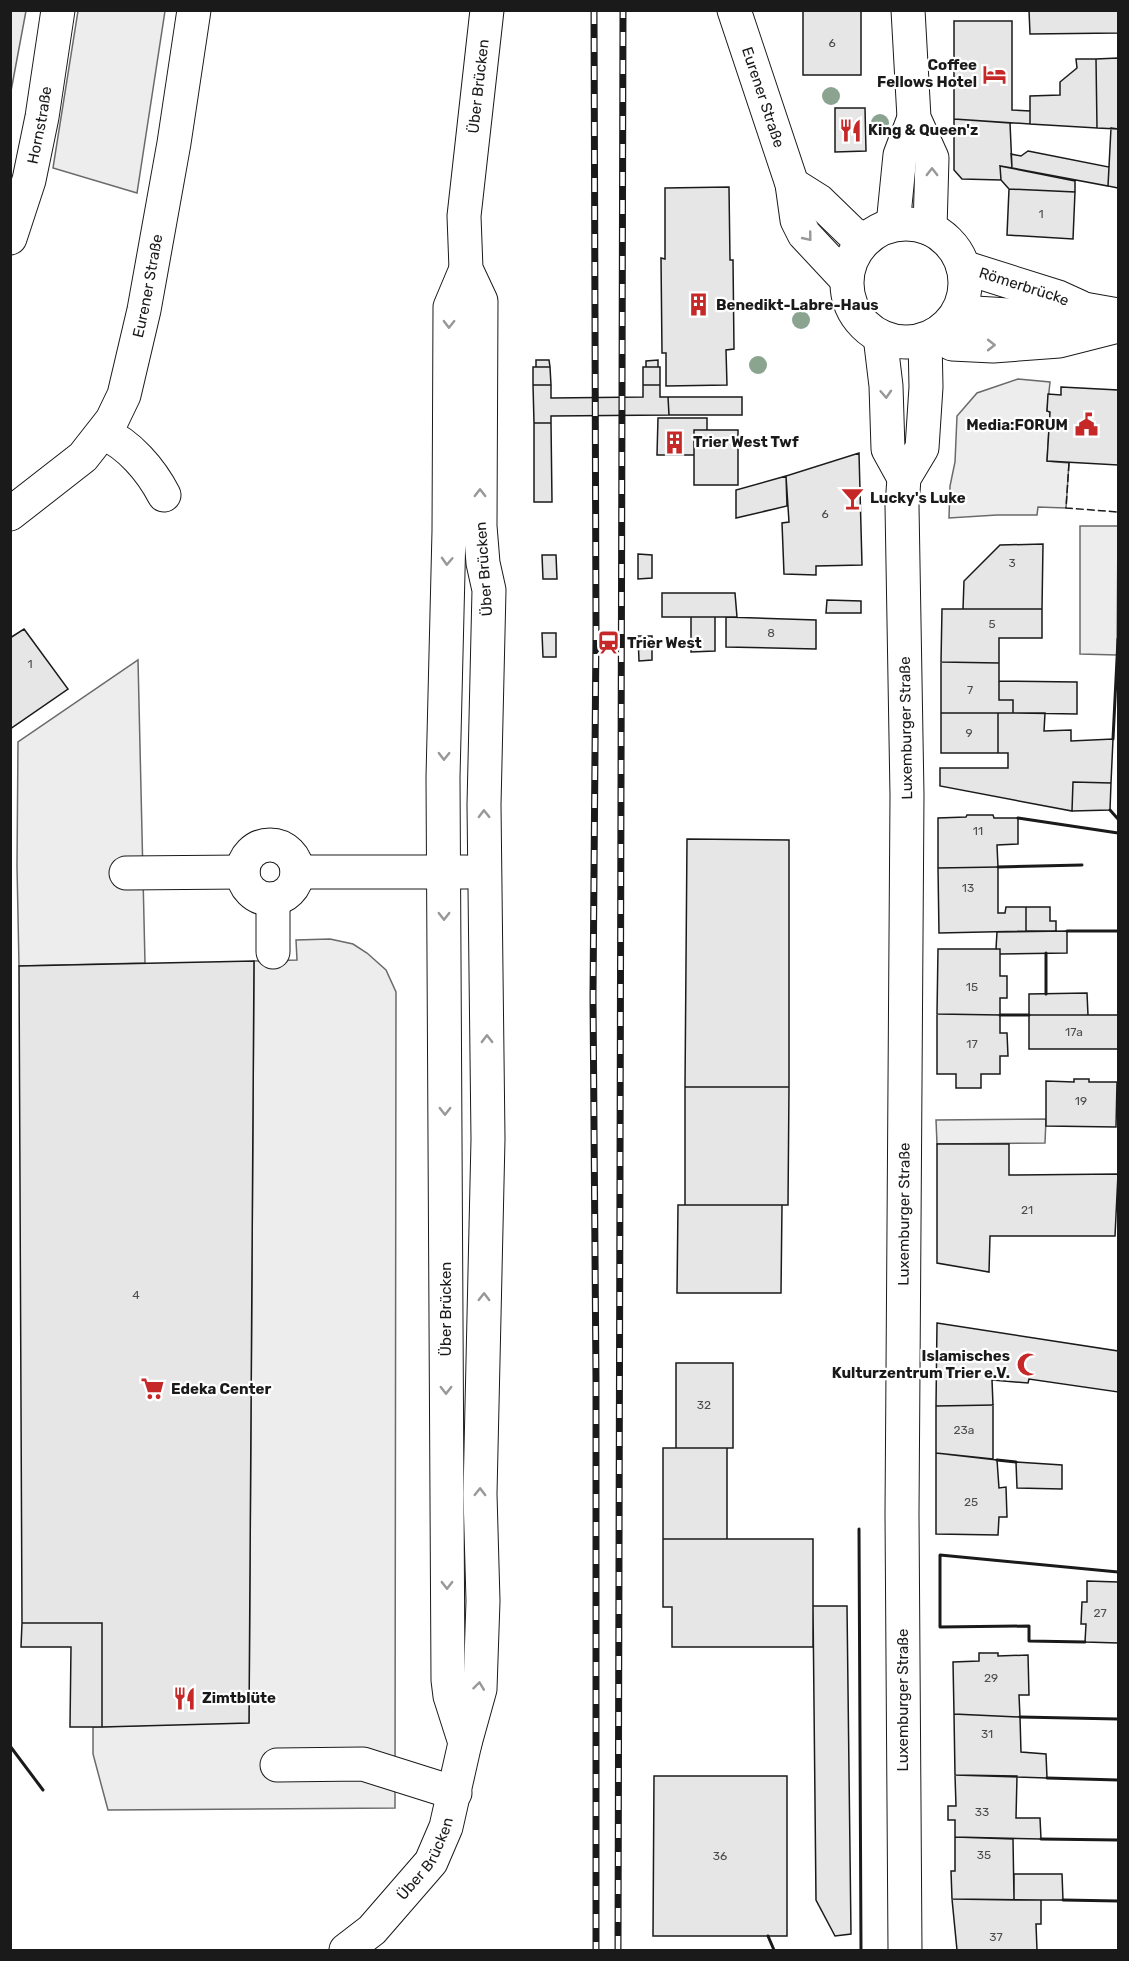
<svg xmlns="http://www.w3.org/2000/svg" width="1129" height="1961" viewBox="0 0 1129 1961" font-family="Rubik,sans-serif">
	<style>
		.built { fill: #ededed; stroke: #6a6a6a; stroke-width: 1.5 }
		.building { fill: #e6e6e6; stroke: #1a1a1a; stroke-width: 1.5 }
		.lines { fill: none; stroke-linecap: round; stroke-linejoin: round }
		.minor-casing { stroke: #1a1a1a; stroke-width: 35 }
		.major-casing { stroke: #1a1a1a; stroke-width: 35 }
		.minor { stroke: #fff; stroke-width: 33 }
		.major { stroke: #fff; stroke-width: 33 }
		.rail-casing { stroke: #1a1a1a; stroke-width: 7 }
		.rail { stroke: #fff; stroke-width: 4.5; stroke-dasharray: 14; stroke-linecap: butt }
		.fence { stroke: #1a1a1a; stroke-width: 1.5; stroke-dasharray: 8 3; stroke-linecap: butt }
		.wall { stroke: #1a1a1a; stroke-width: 3 }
		.tree { fill: #8aa48f }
		.oneway { stroke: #989898 }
		.labels { text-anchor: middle; stroke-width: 4.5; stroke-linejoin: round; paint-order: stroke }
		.number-label { font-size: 12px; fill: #4d4d4d }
		.poi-label { font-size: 15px; font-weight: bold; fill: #1a1a1a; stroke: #fff; text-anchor: start }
		.street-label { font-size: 15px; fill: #1a1a1a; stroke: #fff }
	</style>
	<rect width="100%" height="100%" fill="#fff"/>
	<path class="built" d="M11,10L26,11L11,91L10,11Z
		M78,11H165L137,193L53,168Z
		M1018,379L1050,382L1047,411L1050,412L1047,461L1069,463L1066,508L1038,507L1037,515H997L949,518L950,486L955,462L957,416L977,393Z
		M1080,526H1118L1117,655L1080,654Z
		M138,660L145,963L19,966L17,866L18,742Z
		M330,939L353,944L367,953L386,970L396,992L395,1808L108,1810L93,1754V1727L249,1722L254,961L297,960L296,940Z
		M1046,1119L1045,1143L937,1144L936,1120Z"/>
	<path class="building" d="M803,10H861V75H803Z
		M1029,10H1118V33L1030,34Z
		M954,21H1012V110L1030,111V124L954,119Z
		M1118,58V129L1097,128L1096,59Z
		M1076,59H1096L1097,128L1030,124V96L1060,95V82L1077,68Z
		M835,108H865L866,151L835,152Z
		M954,119L1010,123L1012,168L1000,166L1001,180L962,179L954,170Z
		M1111,128L1118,129V188L1108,186Z
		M1028,151L1109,167L1108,186L1012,168L1011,154L1021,156Z
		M1000,166L1075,181V192L1009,189L1001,180Z
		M729,187L730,260H733L734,349L726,350L727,385L666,386V353H662L661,258L665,259V188Z
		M1009,189L1075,192L1073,239L1007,235Z
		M536,360H549L550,367H536Z
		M658,360V367H646V361Z
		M533,367H550L551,385H533Z
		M643,367H660V385H643Z
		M533,385H551V398L643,397V385H660V397H668L669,415L551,416V423H534Z
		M1061,387L1118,390V465L1047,461L1050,412L1047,411L1048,394L1061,395Z
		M668,397H742V415H669Z
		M658,418H707V430H694V455H657Z
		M534,423H551L552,502H534Z
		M694,430H738V485H694Z
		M859,453L862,565L816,566V575L784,574L782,523L789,522L786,476Z
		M786,476L787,506L736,518V490Z
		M1043,544L1042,609H963L964,581L1000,545Z
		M638,554L652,555V578L638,579Z
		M542,555H556L557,579H543Z
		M662,593H735L737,617H662Z
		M827,600L861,601V613H826Z
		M942,609H1042V638H999V663L941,662Z
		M691,617H715V651L691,652Z
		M726,617L816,620V649L726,647Z
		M24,629L68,689L10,729V638Z
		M542,633H556V657H543Z
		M638,636H652V660L639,661Z
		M941,662L999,663V700H1013V713H941Z
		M999,681L1077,682V714L1013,713V700H999Z
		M941,713H998V753H941Z
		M998,713H1045L1044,731L1071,730V741L1113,739L1111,783L1073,782L1072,811L940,786V768H1008V753H998Z
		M1073,782L1111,783L1110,810L1072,811Z
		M967,815H993L994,818H1018V844L997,845L998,867L938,868V818L966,817Z
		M687,839L789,840V1087H685Z
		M998,867V913H1005L1006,907H1026V931L939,933L938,868Z
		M1026,907H1050V921H1056V931H1026Z
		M1067,931V953L1000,954V949H996L997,932Z
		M938,949H1000V976H1007V998H1000V1015L937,1014Z
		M254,961L249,1723L102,1727V1623H22L19,966Z
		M1087,993L1088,1015H1029V994Z
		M937,1014L1000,1015V1033H1007L1008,1056H1000V1074H981V1088H956V1074H937Z
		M1029,1015H1118V1049H1029Z
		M1074,1079H1089V1082H1117L1116,1127L1046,1126V1081L1074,1082Z
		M685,1087H789L788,1205H685Z
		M937,1144H1009V1175L1118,1174L1115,1236H990L989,1272L937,1263Z
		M678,1205H782L781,1293H677Z
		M937,1323L1118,1351V1392L1029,1379L1028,1383L992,1380L993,1405L936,1406Z
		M676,1363H733V1448H676Z
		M993,1405V1459L936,1453V1406Z
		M663,1448H727V1539H663Z
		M936,1453L997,1460L999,1488L1006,1487L1007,1517H999L998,1535L936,1534Z
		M1016,1462L1062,1465V1489L1017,1488Z
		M663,1539H813V1647H672V1607H663Z
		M1087,1581L1118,1582V1643L1085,1642L1086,1624H1081L1082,1602H1087Z
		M813,1606H847L851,1934L835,1936L816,1900Z
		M22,1623H102V1727H70L71,1647H21Z
		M979,1653H998V1656L1028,1655L1029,1695H1019L1020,1717L954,1714L953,1662L979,1661Z
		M954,1714L1020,1717L1021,1752L1046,1754L1047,1778L955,1775Z
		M955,1775L1017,1776L1016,1818H1040L1041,1839L955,1837V1820H948V1806H956Z
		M654,1776H787V1936H653Z
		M955,1837L1013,1839L1014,1900L952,1899L951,1871H955Z
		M1014,1874H1062L1063,1900H1014Z
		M952,1899L1041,1900V1924H1036L1037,1950H957Z"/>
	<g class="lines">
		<defs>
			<g id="minor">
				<path id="s1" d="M734,10L792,184L797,220L804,234L846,279"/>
				<path d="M792,184L819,201L852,233L864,240"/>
				<path id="s2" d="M10,238L29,180L42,117L58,10"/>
				<path id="s3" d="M963,267L1058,297L1080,307"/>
				<path d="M958,312L1027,316L1084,309L1118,315"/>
				<path d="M936,334L952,344L993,346L1059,341L1118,326"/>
				<path d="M103,433C129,444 151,470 164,495"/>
				<path id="s4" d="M10,514L83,457L112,420L124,395L144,310L174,143L194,10"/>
				<circle cx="270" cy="872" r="27"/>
				<path d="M297,872H466"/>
				<path d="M126,873L243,872"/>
				<path d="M273,899V952"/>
				<path d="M465,1743L450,1696L448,1680L443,777L449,531L450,307L466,269"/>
				<path d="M277,1765L363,1764L455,1793"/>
				<path id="s5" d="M346,1950L372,1930L431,1862L446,1827L465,1743L480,1689L483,1601L480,1494L488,1139L484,805L489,590L483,563L480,526L481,301L466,269L464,216L487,10"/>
			</g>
			<g id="major">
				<path d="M908,10L914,118L932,158L930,229"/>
				<circle cx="906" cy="283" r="59"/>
				<path d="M893,225L900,155L914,118"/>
				<path d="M880,336L886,386L888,449L904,478"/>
				<path id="s6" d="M905,1950L902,1514L907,795L902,506L904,478L922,448L926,387L925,339"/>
			</g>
		</defs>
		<use href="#minor" class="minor-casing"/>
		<use href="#major" class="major-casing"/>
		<use href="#minor" class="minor"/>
		<use href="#major" class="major"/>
		<defs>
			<path id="rail" d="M594,10L596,632L593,996L596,1381V1950
				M618,1950L623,10"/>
		</defs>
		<use href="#rail" class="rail-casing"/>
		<use href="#rail" class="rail"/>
		<path class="fence" d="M1069,463L1066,508L1118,512"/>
		<path class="wall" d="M1113,739L1118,639
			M1110,810L1118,819
			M1018,818L1118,833
			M998,867L1082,865
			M1067,931H1118
			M1046,953V994
			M1000,1015H1029
			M997,1460L1016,1462
			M859,1529L861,1950
			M1085,1642L1029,1641V1626L940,1627V1555L1118,1572
			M1020,1717L1118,1719
			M10,1746L43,1790
			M1047,1778L1118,1780
			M1041,1839L1118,1840
			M1063,1900L1118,1901
			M768,1936L774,1950"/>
	</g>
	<g class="tree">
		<circle cx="831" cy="96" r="9"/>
		<circle cx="880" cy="123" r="9"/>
		<circle cx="801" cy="320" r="9"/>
		<circle cx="758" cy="365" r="9"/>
	</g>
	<defs><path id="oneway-chevron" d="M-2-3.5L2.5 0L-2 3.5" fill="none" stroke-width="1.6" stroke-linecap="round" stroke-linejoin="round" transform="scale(1.5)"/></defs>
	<g class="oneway">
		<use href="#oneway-chevron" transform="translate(932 172) rotate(-90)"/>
		<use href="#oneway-chevron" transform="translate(808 237) rotate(51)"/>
		<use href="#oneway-chevron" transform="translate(449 324) rotate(91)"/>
		<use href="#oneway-chevron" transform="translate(991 345)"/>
		<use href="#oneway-chevron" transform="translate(886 394) rotate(87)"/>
		<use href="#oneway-chevron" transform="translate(480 493) rotate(-90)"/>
		<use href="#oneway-chevron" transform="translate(447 561) rotate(93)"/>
		<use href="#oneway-chevron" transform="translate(444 756) rotate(91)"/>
		<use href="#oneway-chevron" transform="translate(484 814) rotate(-91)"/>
		<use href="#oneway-chevron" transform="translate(444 916) rotate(90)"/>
		<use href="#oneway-chevron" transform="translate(487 1039) rotate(-91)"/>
		<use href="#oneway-chevron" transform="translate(445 1111) rotate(90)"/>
		<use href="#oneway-chevron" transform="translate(484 1297) rotate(-89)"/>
		<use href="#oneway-chevron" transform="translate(446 1390) rotate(90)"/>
		<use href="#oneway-chevron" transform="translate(480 1492) rotate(-89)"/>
		<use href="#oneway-chevron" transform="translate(447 1585) rotate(90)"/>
		<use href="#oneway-chevron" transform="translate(479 1686) rotate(-83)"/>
	</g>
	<defs>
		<symbol id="hotel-bare" viewBox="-9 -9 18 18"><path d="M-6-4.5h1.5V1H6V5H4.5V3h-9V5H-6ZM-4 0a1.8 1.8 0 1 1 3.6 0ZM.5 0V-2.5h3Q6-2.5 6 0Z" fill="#c62828" stroke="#fff" stroke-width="2.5" paint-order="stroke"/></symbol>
		<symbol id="restaurant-bare" viewBox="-9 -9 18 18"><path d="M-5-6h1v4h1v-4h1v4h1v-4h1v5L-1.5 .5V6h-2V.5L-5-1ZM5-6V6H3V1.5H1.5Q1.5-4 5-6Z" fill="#c62828" stroke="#fff" stroke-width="2.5" paint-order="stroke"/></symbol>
		<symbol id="building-bare" viewBox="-9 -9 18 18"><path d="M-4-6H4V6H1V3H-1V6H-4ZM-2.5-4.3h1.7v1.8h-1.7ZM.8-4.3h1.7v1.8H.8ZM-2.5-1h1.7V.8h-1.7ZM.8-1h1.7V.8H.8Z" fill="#c62828" stroke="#fff" stroke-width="2.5" paint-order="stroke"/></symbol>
		<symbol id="civic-bare" viewBox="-9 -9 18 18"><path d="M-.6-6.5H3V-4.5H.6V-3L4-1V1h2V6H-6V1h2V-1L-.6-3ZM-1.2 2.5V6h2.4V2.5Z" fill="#c62828" stroke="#fff" stroke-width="2.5" paint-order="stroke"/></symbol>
		<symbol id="bar-bare" viewBox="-9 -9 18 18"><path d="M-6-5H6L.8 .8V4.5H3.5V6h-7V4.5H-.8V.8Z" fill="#c62828" stroke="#fff" stroke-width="2.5" paint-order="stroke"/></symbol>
		<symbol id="station-bare" viewBox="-9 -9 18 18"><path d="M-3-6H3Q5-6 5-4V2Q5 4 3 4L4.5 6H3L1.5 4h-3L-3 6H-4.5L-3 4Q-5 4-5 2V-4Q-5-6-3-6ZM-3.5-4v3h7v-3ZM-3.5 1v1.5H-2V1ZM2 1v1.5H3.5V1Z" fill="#c62828" stroke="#fff" stroke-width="2.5" paint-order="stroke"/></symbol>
		<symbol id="mosque-bare" viewBox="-9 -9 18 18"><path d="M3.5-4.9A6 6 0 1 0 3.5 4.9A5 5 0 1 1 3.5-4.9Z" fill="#c62828" stroke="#fff" stroke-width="2.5" paint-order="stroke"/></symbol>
		<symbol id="supermarket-bare" viewBox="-9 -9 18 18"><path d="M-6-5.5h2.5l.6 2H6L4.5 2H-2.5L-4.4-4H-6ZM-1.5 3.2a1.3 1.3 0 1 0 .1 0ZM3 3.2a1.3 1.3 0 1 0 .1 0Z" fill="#c62828" stroke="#fff" stroke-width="2.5" paint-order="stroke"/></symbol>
	</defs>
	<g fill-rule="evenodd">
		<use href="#hotel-bare" x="978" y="58" width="33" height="33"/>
		<use href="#restaurant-bare" x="834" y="114" width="33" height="33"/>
		<use href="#building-bare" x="682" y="288" width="33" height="33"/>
		<use href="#civic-bare" x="1070" y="408" width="33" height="33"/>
		<use href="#building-bare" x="658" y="426" width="33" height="33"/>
		<use href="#bar-bare" x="836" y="482" width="33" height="33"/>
		<use href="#station-bare" x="592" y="626" width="33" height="33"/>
		<use href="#mosque-bare" x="1012" y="1348" width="33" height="33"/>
		<use href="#supermarket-bare" x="136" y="1372" width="33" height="33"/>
		<use href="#restaurant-bare" x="168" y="1682" width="33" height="33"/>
	</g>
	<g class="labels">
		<g class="number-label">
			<text x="832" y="47">6</text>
			<text x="1041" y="218">1</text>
			<text x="825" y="518">6</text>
			<text x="1012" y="567">3</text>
			<text x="992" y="628">5</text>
			<text x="771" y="637">8</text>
			<text x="30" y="668">1</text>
			<text x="970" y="694">7</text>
			<text x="969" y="737">9</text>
			<text x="978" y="835">11</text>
			<text x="968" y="892">13</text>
			<text x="972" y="991">15</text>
			<text x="1074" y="1036">17a</text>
			<text x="972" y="1048">17</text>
			<text x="1081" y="1105">19</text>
			<text x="1027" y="1214">21</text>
			<text x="136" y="1299">4</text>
			<text x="704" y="1409">32</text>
			<text x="964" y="1434">23a</text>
			<text x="971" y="1506">25</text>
			<text x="1100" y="1617">27</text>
			<text x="991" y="1682">29</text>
			<text x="987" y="1738">31</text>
			<text x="982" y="1816">33</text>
			<text x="984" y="1859">35</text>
			<text x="720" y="1860">36</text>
			<text x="996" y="1941">37</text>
		</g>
		<g class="poi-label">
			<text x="977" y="70" text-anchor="end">Coffee<tspan x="977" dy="17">Fellows Hotel</tspan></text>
			<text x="868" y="135">King &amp; Queen'z</text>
			<text x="716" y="310">Benedikt-Labre-Haus</text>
			<text x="1068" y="430" text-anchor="end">Media:FORUM</text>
			<text x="693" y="447">Trier West Twf</text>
			<text x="870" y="503">Lucky's Luke</text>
			<text x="627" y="648">Trier West</text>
			<text x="1010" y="1361" text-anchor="end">Islamisches<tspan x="1010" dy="17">Kulturzentrum Trier e.V.</tspan></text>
			<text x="171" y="1394">Edeka Center</text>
			<text x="202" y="1703">Zimtblüte</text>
		</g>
		<g class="street-label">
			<text dy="5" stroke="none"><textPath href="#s5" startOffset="1911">Über Brücken</textPath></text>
			<text dy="5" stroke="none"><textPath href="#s1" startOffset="92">Eurener Straße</textPath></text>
			<text dy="5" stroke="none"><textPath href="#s2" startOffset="117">Hornstraße</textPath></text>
			<text dy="5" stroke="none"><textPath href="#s4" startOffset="279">Eurener Straße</textPath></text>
			<text dy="5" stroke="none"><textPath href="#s3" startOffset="64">Römerbrücke</textPath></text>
			<text transform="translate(484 569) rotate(-94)" y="5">Über Brücken</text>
			<text transform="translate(906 728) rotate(-91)" y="5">Luxemburger Straße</text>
			<text dy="5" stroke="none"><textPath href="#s6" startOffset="736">Luxemburger Straße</textPath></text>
			<text transform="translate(446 1309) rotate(-90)" y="5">Über Brücken</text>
			<text transform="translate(903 1700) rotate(-90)" y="5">Luxemburger Straße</text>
			<text dy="5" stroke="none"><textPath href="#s5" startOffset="123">Über Brücken</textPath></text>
		</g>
	</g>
	<rect width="1129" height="1961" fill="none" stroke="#1a1a1a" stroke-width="24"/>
</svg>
